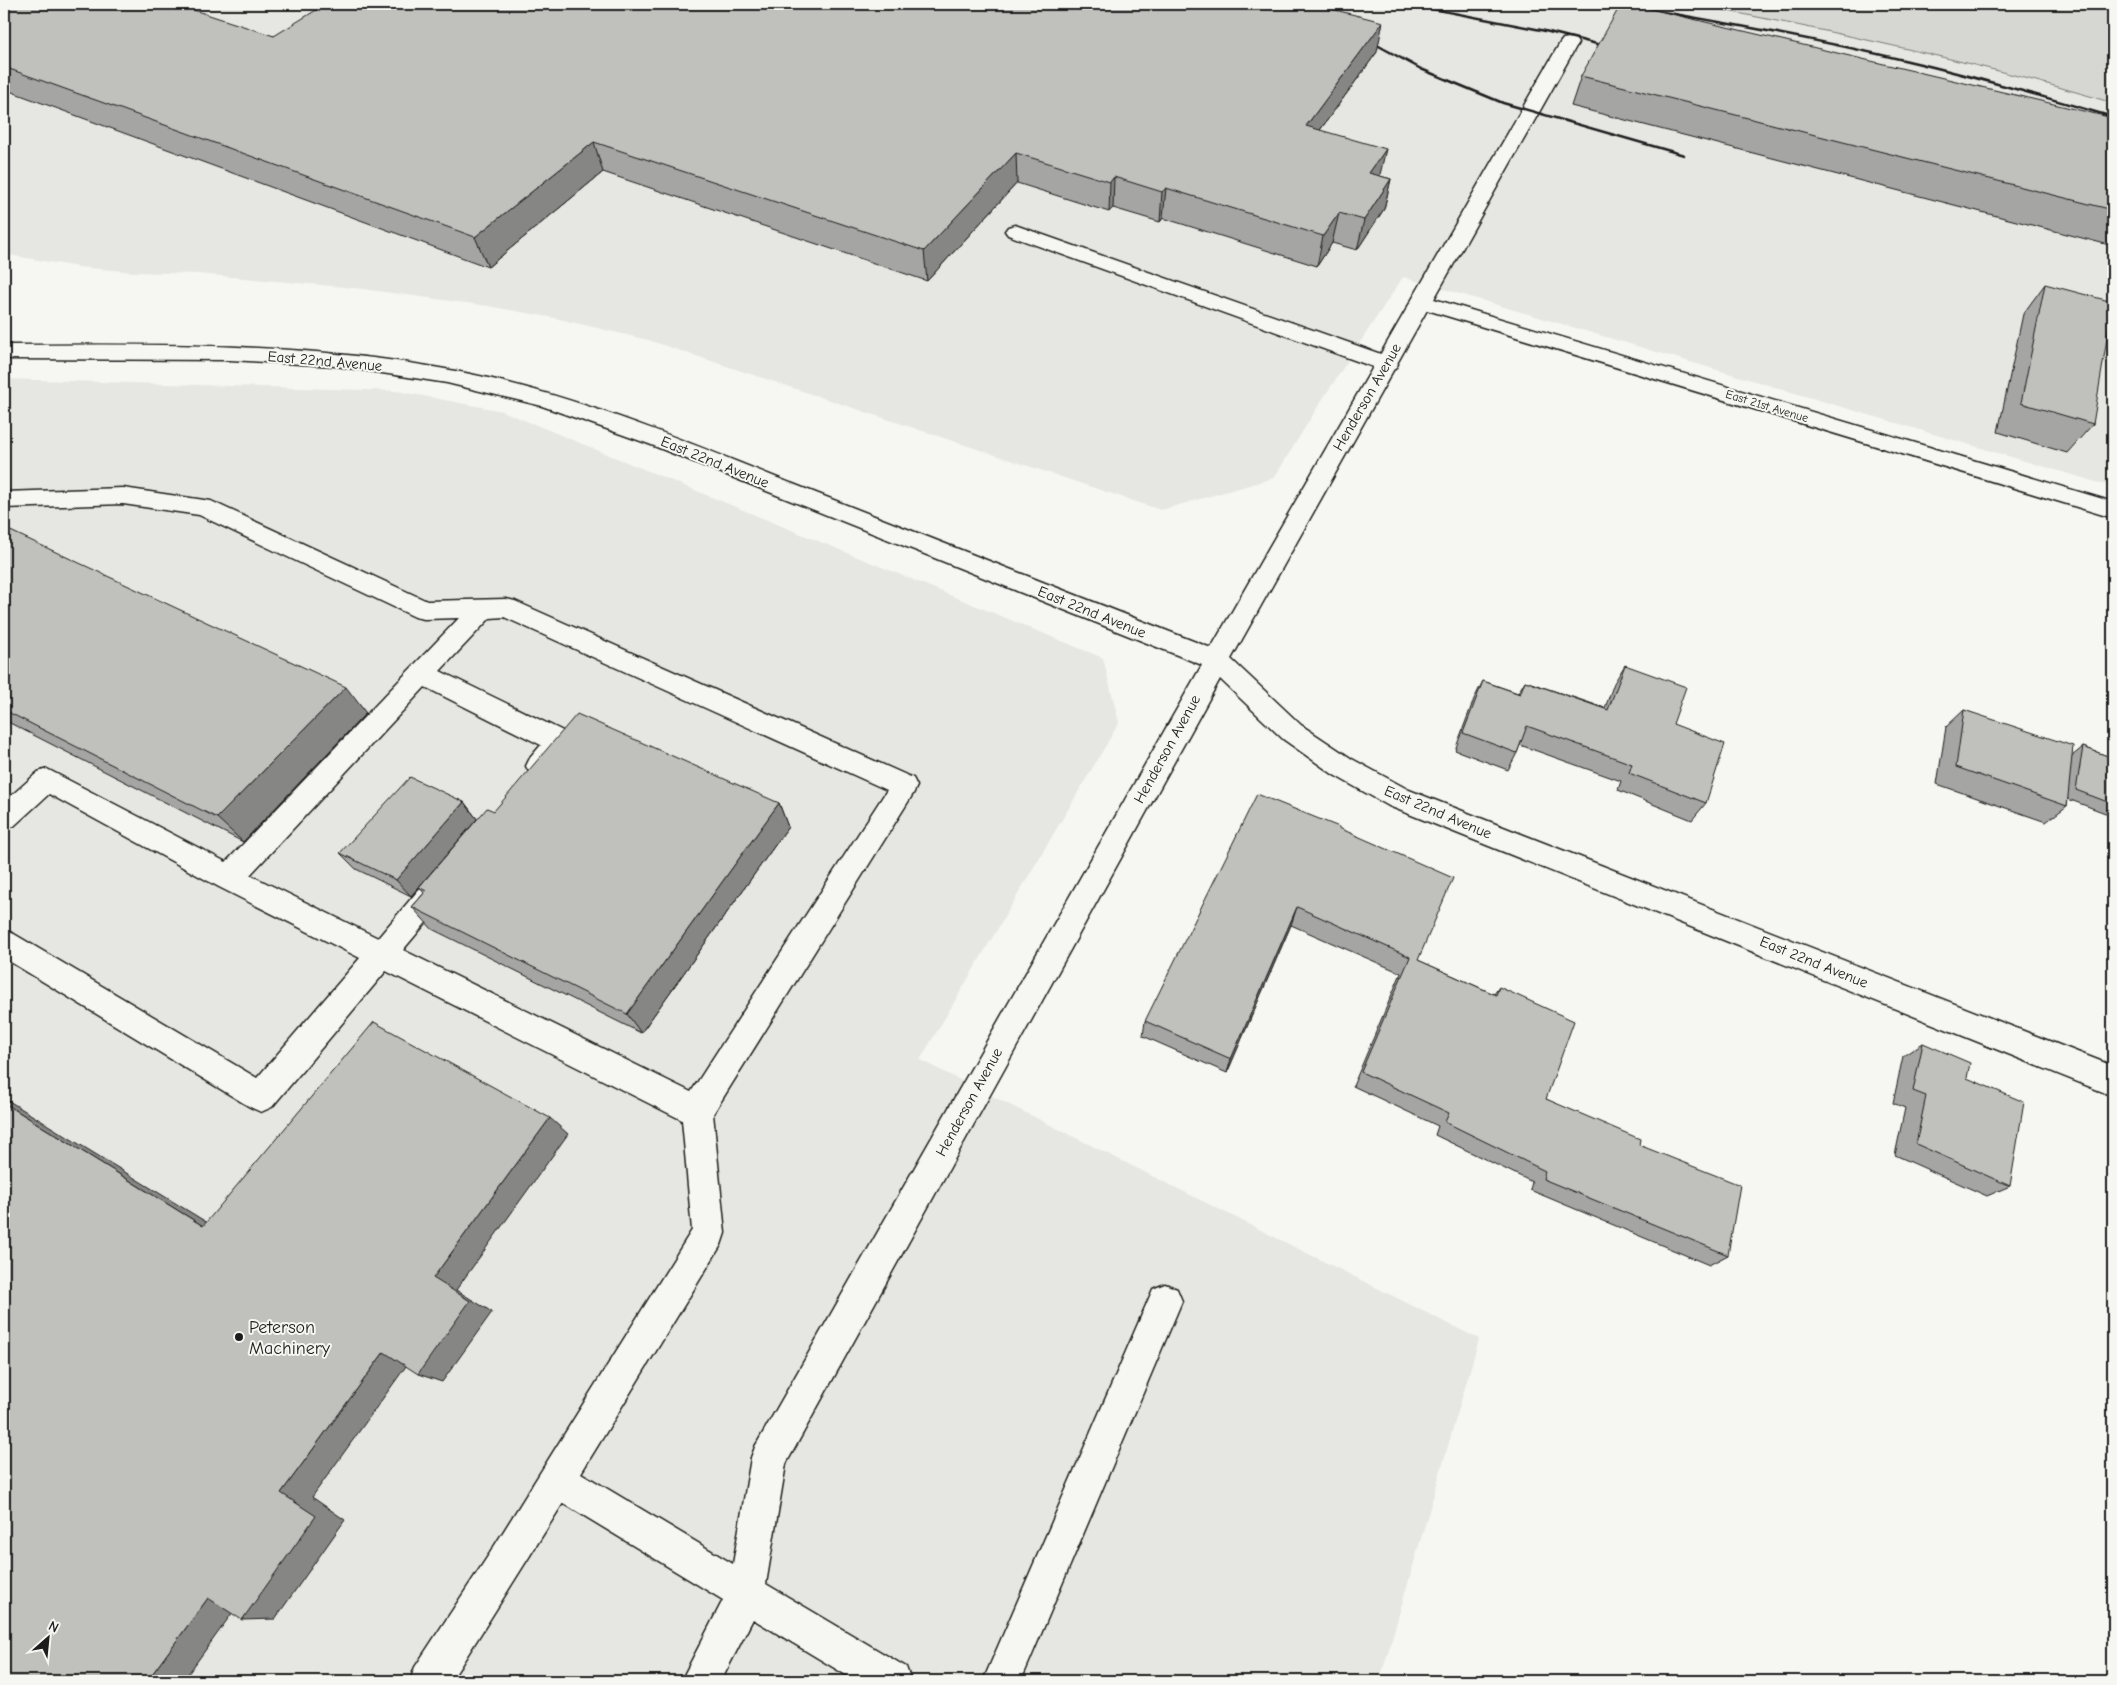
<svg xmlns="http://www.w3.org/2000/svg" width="2117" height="1685" viewBox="0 0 2117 1685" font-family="'Comic Neue',sans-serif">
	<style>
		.built { fill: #e6e6e2 }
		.green { fill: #d6d6d2; stroke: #797977 }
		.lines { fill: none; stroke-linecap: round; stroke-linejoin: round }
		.lane-casing { stroke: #1c1c1c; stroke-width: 3 }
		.street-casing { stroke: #1c1c1c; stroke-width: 3 }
		.lane { fill: #f6f6f2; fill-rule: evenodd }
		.street { fill: #f6f6f2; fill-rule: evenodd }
		.rail { stroke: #1c1c1c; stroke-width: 2.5 }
		.wall { fill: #a5a5a3; stroke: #1c1c1c }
		.shaded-wall { fill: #868684; stroke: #1c1c1c }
		.building { fill: #c0c0bd; stroke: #1c1c1c }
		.poi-dot { fill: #1c1c1c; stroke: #f6f6f2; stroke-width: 2 }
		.labels { text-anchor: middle; stroke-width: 4; stroke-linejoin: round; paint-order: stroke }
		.far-street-label { font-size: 12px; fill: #1c1c1c; stroke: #f6f6f2 }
		.street-label { font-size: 15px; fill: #1c1c1c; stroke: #f6f6f2 }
		.near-poi-label { font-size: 18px; fill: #1c1c1c; stroke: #f6f6f2; text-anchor: start }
	</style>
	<rect width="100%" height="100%" fill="#f6f6f2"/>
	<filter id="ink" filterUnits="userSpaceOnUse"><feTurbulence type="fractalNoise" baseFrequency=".02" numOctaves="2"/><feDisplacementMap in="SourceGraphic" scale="10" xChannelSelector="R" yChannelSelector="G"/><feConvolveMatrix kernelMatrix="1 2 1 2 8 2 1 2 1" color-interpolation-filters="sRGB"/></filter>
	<g filter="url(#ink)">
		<path class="built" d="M4,4H2113V487L1403,277L1320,403L1274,478L1161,510L648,340L555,318L488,306L355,288L199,274L134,272L78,267L4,254Z
			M4,379L397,391L502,411L1103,658L1119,723L920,1060L1479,1339L1381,1676L1383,1681H4Z"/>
		<path class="green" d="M1692,4H2113V103C1975,61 1834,32 1692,4Z"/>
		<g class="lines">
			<defs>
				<path id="lane" d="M1015,225L1395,359L1398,364L1395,369L1387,371L1379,369L1008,235L1005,231L1008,227Z
					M123,488L211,501L427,601L506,599L515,601L913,778L917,786L913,794L713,1114L725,1233L721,1245L581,1473L733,1564L751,1458L756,1445L769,1440L782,1445L787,1458L766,1584L906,1667L911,1681H856L753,1619L721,1681H681L723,1600L563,1503L451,1681H410L415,1667L490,1553L692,1230L682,1120L386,971L272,1107L261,1112L250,1107L4,958V930L14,934L257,1078L360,958L219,887L49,794L14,826L4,829V802L38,772L47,769L226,862L459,618L424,619L415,617L199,515L123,504L4,508V492ZM504,617L887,790L691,1092L403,950L451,893L455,884L451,875L441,872L431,875L378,938L250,875L425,687L541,745L530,758L526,766L530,774C533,775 537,777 541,776C554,774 567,753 573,742L569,734L440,671L490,618Z
					M1165,1284L1177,1289L1182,1301L1021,1681H983L1153,1289Z"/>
				<path id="street" d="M1569,38L1575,39L1578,43L1434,299L2113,502V518L1427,310L1231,659L1301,725L1352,759L1409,790L2113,1066V1096L1389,806L1334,775L1283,739L1220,679L782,1471L769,1476L756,1471L751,1458L756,1445L1202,665L649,444L542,406L447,383L336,366L230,360L4,359V345C151,344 300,342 445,369C566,391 680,439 793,484C933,539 1072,594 1211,648L1560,43L1563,39Z"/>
			</defs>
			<use href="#lane" class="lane-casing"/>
			<use href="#street" class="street-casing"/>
			<use href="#lane" class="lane"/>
			<use href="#street" class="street"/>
			<path class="rail" d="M1407,4L1541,30L1613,48
				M1618,4C1715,21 1812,38 1908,61C1977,77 2045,97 2113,117
				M1366,39L1421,69L1503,103L1684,155"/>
		</g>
		<path class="wall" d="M4,4L274,36L1377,52L1320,130L1380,176L1391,179L1384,209L1357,250L1332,243L1317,266L1163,218L1160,222L1113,208L1109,212L1017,183L927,281L603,172L488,267L4,89Z
			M1581,76L2113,118V246L1571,106Z
			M2045,284L2093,424L2067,453L1998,432L2023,314Z
			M4,528L366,713L243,842L4,720Z
			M1625,665L1673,724L1706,803L1692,820L1618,790L1621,781L1520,745L1517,753L1508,770L1455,750L1474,699L1483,681L1518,693L1525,681L1605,708L1614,683Z
			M1964,710L2072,756L2083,747L2113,758V810L2108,814L2068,799L2067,806L2046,822L1937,784L1946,727Z
			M464,802L477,819L411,896L356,869L340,853Z
			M779,803L788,827L641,1033L432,929L412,907L424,893L419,887L494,811Z
			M1339,828L1418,960L1494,994L1499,987L1546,1099L1639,1145L1728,1255L1709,1265L1530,1190L1532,1182L1435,1135L1438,1126L1353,1086L1401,973L1291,925L1227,1073L1143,1036L1145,1021Z
			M1923,1043L1967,1078L2010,1186L1987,1196L1895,1155L1905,1108L1893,1103L1903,1056Z"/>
		<path class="shaded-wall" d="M1383,22L1377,52L1301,156L1306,126Z
			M594,142L603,172L488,267L475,237Z
			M1386,149L1379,179L1369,173Z
			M1016,153L1017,183L927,281L924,251Z
			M1114,177L1113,208L1109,212L1110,182Z
			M1391,179L1384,209L1357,250L1364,220Z
			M1166,188L1163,218L1160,222L1162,192Z
			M1339,213L1332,243L1317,266L1323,236Z
			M346,687L366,713L243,842L217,818Z
			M464,802L477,819L411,896L396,880Z
			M779,803L788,827L641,1033L627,1014Z
			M1297,907L1291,925L1227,1073L1231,1059Z
			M4,1098L234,1239L203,1226L4,1103Z
			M550,1118L568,1134L456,1290L492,1312L442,1382L418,1374L433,1278Z
			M384,1352L409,1362L312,1497L345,1520L275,1619L242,1620L281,1493Z
			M208,1598H243L183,1681H147Z"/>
		<path class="building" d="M4,4H175L274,36L326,4H1311L1383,22L1306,126L1386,149L1369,173L1391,179L1364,220L1339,213L1323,236L1166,188L1162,192L1114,177L1110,182L1016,153L924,251L594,142L475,237L4,67Z
			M1621,4H1629L2113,118V210L1581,76Z
			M2045,284L2113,302L2093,424L2021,403Z
			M4,528L346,687L217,818L4,710Z
			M1625,665L1686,687L1673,724L1725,744L1706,803L1629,773L1632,764L1527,726L1517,753L1463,733L1483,681L1520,694L1525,681L1608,710Z
			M1964,710L2073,746L2067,806L1956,767Z
			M577,714L779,803L627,1014L412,907L426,891L419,887L487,808L494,811Z
			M2083,747L2113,758V804L2076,790Z
			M410,777L464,802L396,880L340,853Z
			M1257,794L1339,827V828L1453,878L1418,960L1496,995L1499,987L1574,1021L1546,1099L1640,1139L1639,1145L1740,1185L1728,1255L1543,1179L1545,1171L1445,1122L1449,1113L1361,1072L1410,957L1297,907L1231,1059L1145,1021Z
			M374,1022L550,1118L433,1278L470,1301L418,1374L384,1352L281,1493L316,1516L242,1620L208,1598L147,1681H4V1103L203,1226Z
			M1923,1043L1970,1063L1967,1078L2024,1102L2010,1186L1916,1144L1926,1096L1913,1091Z"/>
	</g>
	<circle class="poi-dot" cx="239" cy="1337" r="5"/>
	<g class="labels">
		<g class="far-street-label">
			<text transform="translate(1767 406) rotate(17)" y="4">East 21st Avenue</text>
		</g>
		<g class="street-label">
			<text transform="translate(325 361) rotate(5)" y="5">East 22nd Avenue</text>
			<text transform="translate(1367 397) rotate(-60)" y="5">Henderson Avenue</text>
			<text transform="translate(715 462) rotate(22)" y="5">East 22nd Avenue</text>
			<text transform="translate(1092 612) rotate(22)" y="5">East 22nd Avenue</text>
			<text transform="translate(1167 749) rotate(-61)" y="5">Henderson Avenue</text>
			<text transform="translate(1438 812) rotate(23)" y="5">East 22nd Avenue</text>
			<text transform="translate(1814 962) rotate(22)" y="5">East 22nd Avenue</text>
			<text transform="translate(969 1102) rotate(-61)" y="5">Henderson Avenue</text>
		</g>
		<g class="near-poi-label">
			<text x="249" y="1333">Peterson<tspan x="249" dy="21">Machinery</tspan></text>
		</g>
	</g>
	<rect width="2117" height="1685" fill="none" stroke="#f6f6f2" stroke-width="20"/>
	<rect x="10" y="10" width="2097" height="1665" fill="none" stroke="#1c1c1c" stroke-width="2" filter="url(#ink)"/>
	<g transform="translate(48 1638) rotate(27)" stroke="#f6f6f2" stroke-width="4" paint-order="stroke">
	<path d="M0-4L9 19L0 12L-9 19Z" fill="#1c1c1c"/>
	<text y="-8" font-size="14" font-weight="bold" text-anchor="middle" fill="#1c1c1c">N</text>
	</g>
</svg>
